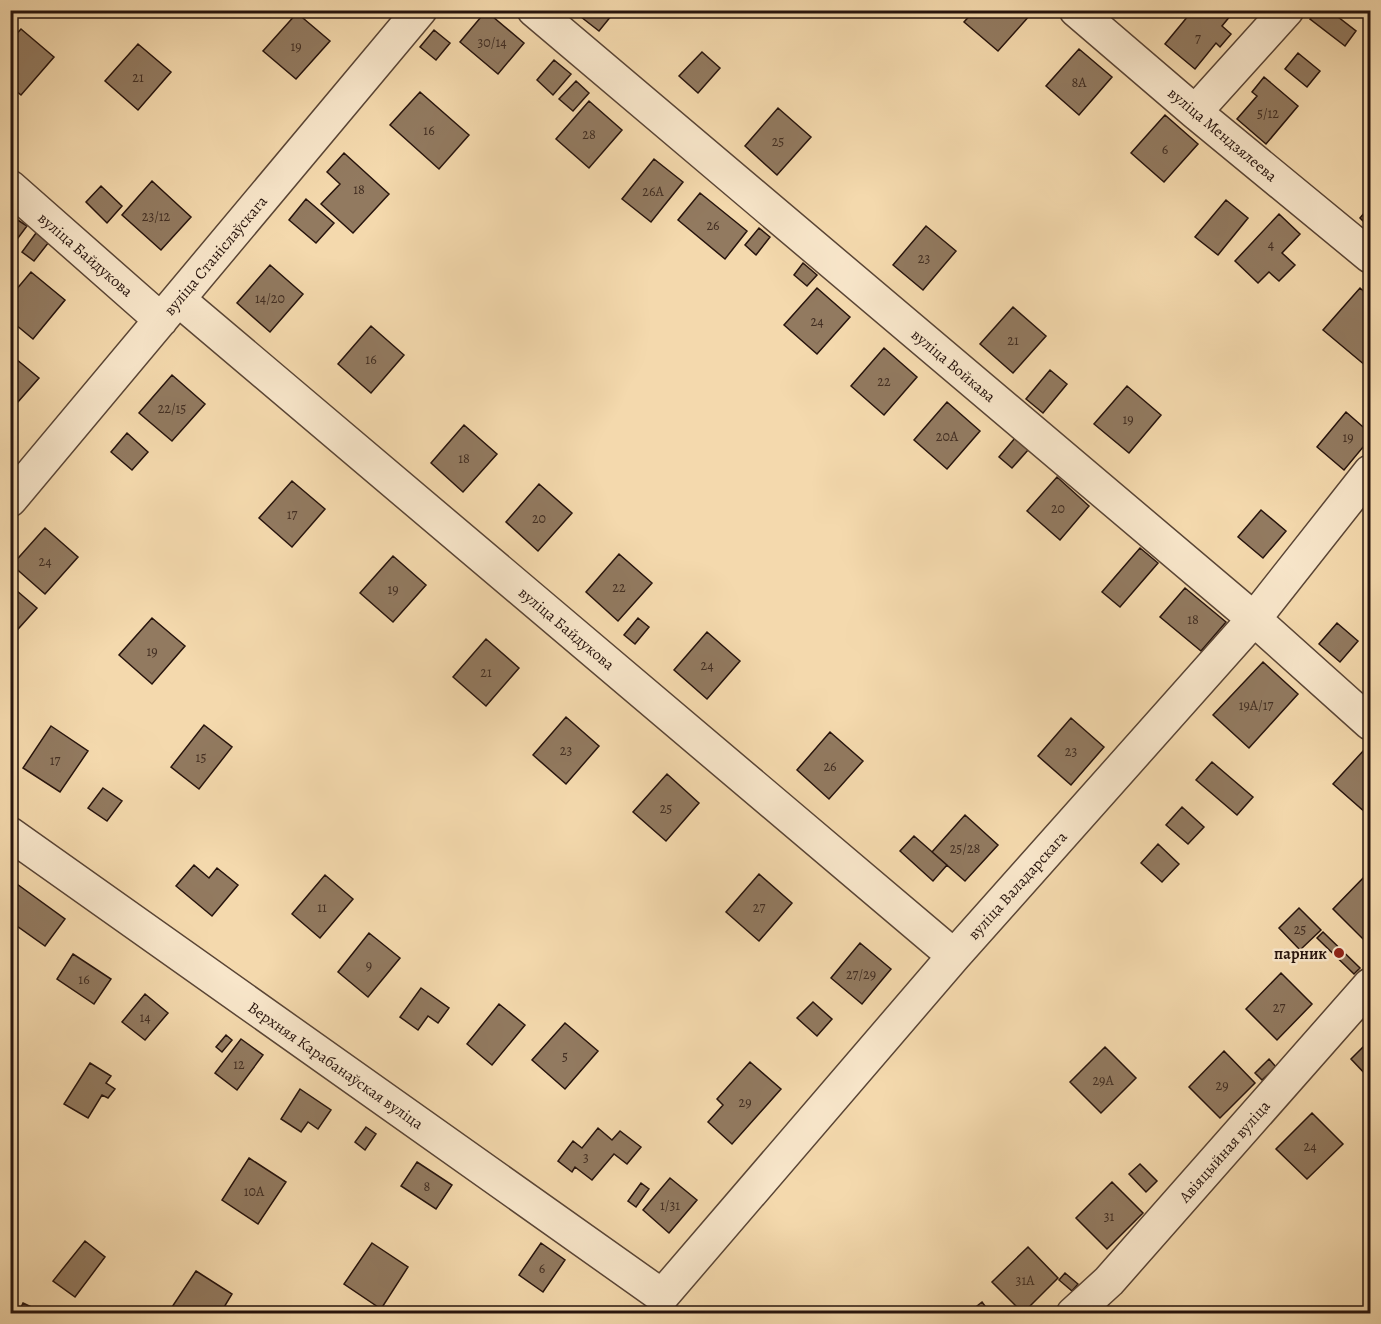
<svg xmlns="http://www.w3.org/2000/svg" width="1381" height="1324" viewBox="0 0 1381 1324" font-family="Alegreya,serif">
	<style>
		.building { fill: #927a60; stroke: #27140d; stroke-width: 1.5 }
		.lines { fill: none; stroke-linecap: round; stroke-linejoin: round }
		.minor-casing { stroke: #5a4535; stroke-width: 36 }
		.minor { stroke: #f8e6ca; stroke-width: 33 }
		.poi-dot { fill: #8f2418; stroke: #f8e6ca; stroke-width: 2 }
		.labels { text-anchor: middle; stroke-width: 5; stroke-linejoin: round; paint-order: stroke }
		.number-label { font-size: 14px; fill: #422e22 }
		.street-label { font-size: 16px; fill: #27140d; stroke: #f8e6ca }
		.poi-label { font-size: 16px; font-weight: bold; fill: #27140d; stroke: #f8e6ca; text-anchor: end }
	</style>
	<rect width="100%" height="100%" fill="#f4d9ad"/>
	<filter id="stains"><feTurbulence type="fractalNoise" baseFrequency=".00333" numOctaves="4"/><feColorMatrix values="0 0 0 0 .2 0 0 0 0 .09 0 0 0 0 .02 0 0 0 .5 -.17"/></filter>
	<radialGradient id="worn" r=".72"><stop offset=".6" stop-color="#630" stop-opacity="0"/><stop offset="1" stop-color="#630" stop-opacity=".3"/></radialGradient>
	<path class="building" d="M587,10H616L599,31L581,17Z
		M975,10H1028L1031,14L998,51L964,22Z
		M1193,10H1226L1231,15L1222,26L1231,34L1220,47L1216,43L1195,69L1165,44Z
		M1316,10H1329L1356,31L1345,46L1310,19Z
		M486,11L524,43L498,74L460,42Z
		M297,13L330,41L296,79L263,51Z
		M21,29L54,57L21,95L10,86V41Z
		M434,30L450,43L436,60L420,47Z
		M138,44L171,72L138,110L105,81Z
		M1079,49L1112,77L1079,115L1046,86Z
		M702,52L720,68L698,93L679,76Z
		M1298,53L1320,71L1307,87L1285,69Z
		M554,60L571,74L553,95L537,80Z
		M1264,77L1298,106L1266,144L1237,119L1257,96L1252,92Z
		M576,81L589,93L573,111L559,99Z
		M420,92L469,135L439,169L390,125Z
		M589,101L622,130L589,168L556,139Z
		M778,108L811,137L777,175L745,146Z
		M1165,115L1198,144L1164,182L1131,153Z
		M344,153L389,194L353,233L321,204L340,184L327,172Z
		M654,159L683,182L651,222L622,199Z
		M152,181L191,217L161,250L122,215Z
		M101,186L122,206L107,223L86,202Z
		M700,193L747,231L725,259L678,220Z
		M306,199L334,223L316,243L289,220Z
		M1226,200L1248,218L1218,255L1195,237Z
		M1370,206V228L1360,218Z
		M1279,214L1300,234L1282,253L1295,265L1279,281L1269,272L1258,283L1235,261Z
		M10,215L27,226L15,242L10,239Z
		M926,226L956,251L923,290L893,265Z
		M759,228L770,237L756,255L745,245Z
		M36,233L49,242L34,261L22,252Z
		M803,263L817,275L807,286L794,275Z
		M270,265L303,294L270,332L237,303Z
		M31,272L65,300L33,339L10,320V297Z
		M817,288L850,317L817,354L784,325Z
		M1360,288L1370,297V361L1366,366L1323,330Z
		M1013,307L1046,336L1013,373L980,344Z
		M371,326L404,355L371,393L338,364Z
		M884,348L917,377L884,415L851,386Z
		M10,354L39,378L10,411Z
		M1050,370L1067,384L1043,413L1026,399Z
		M172,375L205,404L172,441L139,413Z
		M1127,386L1161,415L1129,453L1094,424Z
		M947,402L980,431L947,469L914,440Z
		M1346,412L1370,433V443L1368,441L1344,470L1317,447Z
		M464,425L497,454L463,492L431,463Z
		M127,433L148,452L132,470L111,452Z
		M1015,438L1028,450L1012,468L999,457Z
		M1057,477L1089,506L1060,540L1027,511Z
		M292,481L325,509L292,547L259,518Z
		M539,484L572,513L538,551L506,522Z
		M1261,510L1286,531L1263,558L1238,537Z
		M45,528L78,557L45,594L12,565Z
		M1140,548L1158,563L1120,607L1102,592Z
		M619,554L652,583L618,621L586,592Z
		M393,556L426,585L393,622L360,593Z
		M10,585L37,608L10,638Z
		M1185,588L1226,622L1201,651L1160,617Z
		M152,618L185,646L152,684L119,655Z
		M638,618L649,627L635,644L624,635Z
		M1337,623L1358,641L1340,662L1319,644Z
		M707,632L740,661L707,699L674,670Z
		M486,639L519,668L486,706L453,677Z
		M1263,662L1298,694L1249,748L1213,715Z
		M566,717L599,746L566,784L533,755Z
		M1071,718L1104,747L1071,785L1038,756Z
		M204,725L232,747L199,789L171,767Z
		M51,726L88,751L60,792L23,768Z
		M830,732L863,761L829,799L797,770Z
		M1364,750L1370,755V809L1366,813L1333,784Z
		M1212,762L1253,797L1237,815L1196,780Z
		M667,774L699,803L666,841L633,812Z
		M103,788L122,801L107,821L88,808Z
		M1182,807L1204,827L1188,844L1166,825Z
		M965,815L998,845L965,881L932,852Z
		M914,836L947,865L933,881L900,851Z
		M1158,844L1179,864L1162,882L1141,863Z
		M194,865L209,878L217,868L238,885L212,916L176,886Z
		M1368,873L1370,876V933L1364,940L1333,909Z
		M759,874L792,903L759,941L726,912Z
		M325,875L353,899L320,938L292,914Z
		M10,879L65,919L45,946L10,921Z
		M1299,908L1321,930L1300,950L1279,928Z
		M1323,932L1360,968L1354,974L1317,938Z
		M369,933L400,958L368,997L338,972Z
		M860,943L891,969L862,1004L831,978Z
		M73,954L111,979L94,1004L57,979Z
		M1281,973L1312,1004L1277,1040L1246,1009Z
		M421,988L449,1008L438,1023L428,1016L418,1030L400,1017Z
		M145,994L168,1013L145,1040L122,1022Z
		M813,1002L832,1019L817,1036L797,1018Z
		M499,1004L525,1025L492,1065L467,1044Z
		M565,1023L598,1051L565,1089L532,1060Z
		M226,1035L232,1040L222,1052L216,1047Z
		M241,1039L263,1055L237,1090L215,1073Z
		M1370,1040V1079L1351,1059Z
		M1105,1047L1136,1078L1101,1113L1070,1082Z
		M1224,1051L1255,1083L1220,1118L1189,1087Z
		M1269,1059L1276,1067L1262,1080L1255,1073Z
		M750,1062L781,1089L732,1144L708,1122L723,1105L717,1099Z
		M90,1063L111,1076L106,1083L115,1089L108,1098L102,1095L88,1118L64,1104Z
		M300,1089L331,1110L318,1129L308,1122L301,1132L281,1119Z
		M1312,1113L1343,1144L1307,1179L1276,1149Z
		M366,1127L376,1134L365,1150L355,1142Z
		M598,1128L612,1140L620,1131L641,1147L627,1164L614,1154L592,1180L575,1167L572,1172L558,1161L573,1141L582,1148Z
		M249,1158L286,1182L258,1224L222,1200Z
		M417,1162L452,1185L436,1209L401,1186Z
		M1140,1164L1157,1181L1146,1192L1129,1174Z
		M670,1178L697,1200L669,1233L643,1210Z
		M1112,1182L1143,1213L1107,1249L1076,1218Z
		M641,1183L649,1189L636,1207L628,1201Z
		M85,1241L105,1257L75,1297L53,1281Z
		M372,1243L408,1267L381,1309L344,1284Z
		M541,1243L565,1260L543,1292L519,1275Z
		M1028,1247L1058,1278L1023,1313L992,1282Z
		M196,1271L232,1294L220,1314H170L168,1313Z
		M1065,1273L1078,1284L1072,1291L1059,1280Z
		M982,1302L991,1314H967Z
		M23,1303L46,1314H18Z"/>
	<g class="lines">
		<defs>
			<path id="minor" d="M534,10L1254,619L1370,723
				M1076,10L1195,112L1370,256
				M1195,112L1287,10
				M10,187L161,320
				M179,300L954,956
				M10,500L420,10
				M10,834L662,1296L954,956L1254,619L1370,472
				M1073,1314L1109,1281L1370,985"/>
		</defs>
		<use href="#minor" class="minor-casing"/>
		<use href="#minor" class="minor"/>
	</g>
	<circle class="poi-dot" cx="1339" cy="953" r="6"/>
	<g class="labels">
		<g class="number-label">
			<text x="1198" y="43">7</text>
			<text x="492" y="47">30/14</text>
			<text x="296" y="51">19</text>
			<text x="138" y="82">21</text>
			<text x="1079" y="87">8А</text>
			<text x="1268" y="118">5/12</text>
			<text x="429" y="135">16</text>
			<text x="589" y="139">28</text>
			<text x="778" y="146">25</text>
			<text x="1165" y="154">6</text>
			<text x="359" y="194">18</text>
			<text x="653" y="196">26А</text>
			<text x="156" y="221">23/12</text>
			<text x="713" y="230">26</text>
			<text x="1271" y="249">4</text>
			<text x="924" y="263">23</text>
			<text x="270" y="303">14/20</text>
			<text x="817" y="326">24</text>
			<text x="1013" y="345">21</text>
			<text x="371" y="364">16</text>
			<text x="884" y="386">22</text>
			<text x="172" y="413">22/15</text>
			<text x="1128" y="424">19</text>
			<text x="947" y="441">20А</text>
			<text x="1348" y="442">19</text>
			<text x="464" y="463">18</text>
			<text x="1058" y="513">20</text>
			<text x="292" y="519">17</text>
			<text x="539" y="523">20</text>
			<text x="45" y="566">24</text>
			<text x="619" y="592">22</text>
			<text x="393" y="594">19</text>
			<text x="1193" y="624">18</text>
			<text x="152" y="656">19</text>
			<text x="707" y="670">24</text>
			<text x="486" y="677">21</text>
			<text x="1256" y="710">19А/17</text>
			<text x="566" y="755">23</text>
			<text x="1071" y="756">23</text>
			<text x="201" y="762">15</text>
			<text x="55" y="765">17</text>
			<text x="830" y="771">26</text>
			<text x="666" y="813">25</text>
			<text x="965" y="853">25/28</text>
			<text x="322" y="912">11</text>
			<text x="759" y="912">27</text>
			<text x="1300" y="934">25</text>
			<text x="369" y="970">9</text>
			<text x="861" y="979">27/29</text>
			<text x="84" y="984">16</text>
			<text x="1279" y="1012">27</text>
			<text x="145" y="1022">14</text>
			<text x="565" y="1061">5</text>
			<text x="239" y="1069">12</text>
			<text x="1103" y="1085">29А</text>
			<text x="1222" y="1090">29</text>
			<text x="745" y="1107">29</text>
			<text x="1310" y="1151">24</text>
			<text x="586" y="1162">3</text>
			<text x="427" y="1191">8</text>
			<text x="254" y="1196">10А</text>
			<text x="670" y="1210">1/31</text>
			<text x="1109" y="1221">31</text>
			<text x="542" y="1273">6</text>
			<text x="1025" y="1285">31А</text>
		</g>
		<g class="street-label">
			<text transform="translate(1223 134) rotate(40)" y="6">вуліца Мендзялеева</text>
			<text transform="translate(86 254) rotate(41)" y="6">вуліца Байдукова</text>
			<text transform="translate(215 255) rotate(-50)" y="6">вуліца Станіслаўскага</text>
			<text transform="translate(954 365) rotate(40)" y="6">вуліца Войкава</text>
			<text transform="translate(567 628) rotate(40)" y="6">вуліца Байдукова</text>
			<text transform="translate(1017 885) rotate(-48)" y="6">вуліца Валадарскага</text>
			<text transform="translate(336 1065) rotate(35)" y="6">Верхняя Карабанаўская вуліца</text>
			<text transform="translate(1224 1151) rotate(-49)" y="6">Авіяцыйная вуліца</text>
		</g>
		<g class="poi-label">
			<text x="1327" y="959">парник</text>
		</g>
	</g>
	<rect width="1381" height="1324" fill="none" stroke="#f4d9ad" stroke-width="36"/>
	<rect x="12" y="12" width="1357" height="1300" fill="none" stroke="#27140d" stroke-width="3"/>
	<rect x="18" y="18" width="1345" height="1288" fill="none" stroke="#27140d" stroke-width="1.5"/>
	<rect width="100%" height="100%" filter="url(#stains)"/>
	<rect width="100%" height="100%" fill="url(#worn)"/>
</svg>
